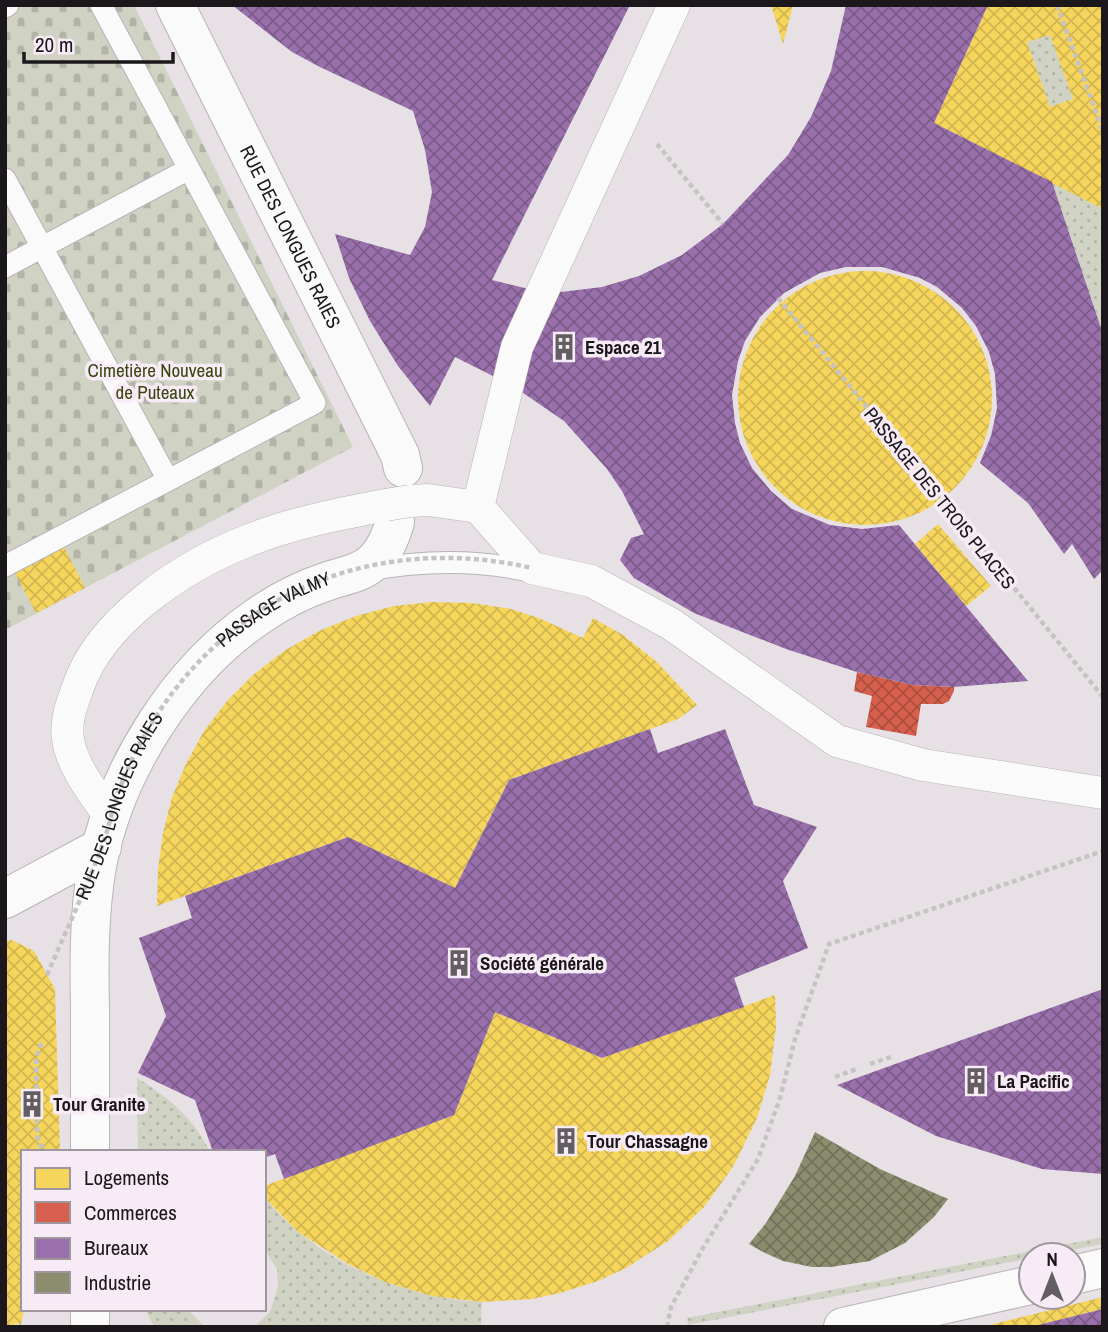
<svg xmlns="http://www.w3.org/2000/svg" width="1108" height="1332" viewBox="0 0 1108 1332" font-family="'Archivo Narrow',sans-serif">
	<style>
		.grass { fill: url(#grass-dots) }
		.cemetery { fill: url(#cemetery-stones) }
		.homes { fill: url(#homes-cross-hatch); fill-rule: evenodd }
		.shops { fill: url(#shops-cross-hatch) }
		.offices { fill: url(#offices-cross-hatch) }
		.industry { fill: url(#industry-cross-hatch) }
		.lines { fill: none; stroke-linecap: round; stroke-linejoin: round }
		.service-casing { stroke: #b7b3b7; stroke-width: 23 }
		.pedestrian-casing { stroke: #b7b3b7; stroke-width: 33 }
		.minor-casing { stroke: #b7b3b7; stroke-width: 40 }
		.path { stroke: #c6c3c5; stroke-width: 4.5; stroke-dasharray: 5 3.5; stroke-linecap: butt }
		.service { stroke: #fbfafb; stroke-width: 21 }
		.pedestrian { stroke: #fbfafb; stroke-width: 32 }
		.minor { stroke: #fbfafb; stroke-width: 38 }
		.pedestrian-bridge-casing { stroke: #b7b3b7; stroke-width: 33; stroke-linecap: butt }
		.path-bridge { stroke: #c6c3c5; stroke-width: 4.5; stroke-dasharray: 5 3.5; stroke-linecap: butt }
		.pedestrian-bridge { stroke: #fbfafb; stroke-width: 32 }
		.labels { text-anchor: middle; stroke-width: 7; stroke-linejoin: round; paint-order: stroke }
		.street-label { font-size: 19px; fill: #1b171a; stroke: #f7ebf5 }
		.poi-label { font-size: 19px; font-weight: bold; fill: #1b171a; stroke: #f7ebf5; text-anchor: start }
		.park-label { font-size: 19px; fill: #3a440f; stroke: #f7ebf5 }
	</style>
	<defs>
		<pattern id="grass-dots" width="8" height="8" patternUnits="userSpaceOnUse" patternTransform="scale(1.75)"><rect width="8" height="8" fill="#d0d2c3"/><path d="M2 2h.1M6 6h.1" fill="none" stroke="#b2b4a7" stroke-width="1.8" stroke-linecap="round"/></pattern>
		<pattern id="cemetery-stones" width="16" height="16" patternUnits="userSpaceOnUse" patternTransform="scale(1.75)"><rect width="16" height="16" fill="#d0d2c3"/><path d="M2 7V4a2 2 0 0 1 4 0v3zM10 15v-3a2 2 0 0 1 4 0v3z" fill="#b2b4a7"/></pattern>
		<pattern id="homes-cross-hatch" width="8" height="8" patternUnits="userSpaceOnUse" patternTransform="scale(1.75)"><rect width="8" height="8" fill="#f6d55c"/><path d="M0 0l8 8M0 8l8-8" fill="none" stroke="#d2b64f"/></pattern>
		<pattern id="shops-cross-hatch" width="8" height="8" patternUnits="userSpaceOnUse" patternTransform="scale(1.75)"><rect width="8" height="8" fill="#d6604d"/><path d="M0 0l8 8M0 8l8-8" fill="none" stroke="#ad4e3f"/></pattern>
		<pattern id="offices-cross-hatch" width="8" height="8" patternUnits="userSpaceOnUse" patternTransform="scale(1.75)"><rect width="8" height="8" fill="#9970ab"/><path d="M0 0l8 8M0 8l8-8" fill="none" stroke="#7c5b8a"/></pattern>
		<pattern id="industry-cross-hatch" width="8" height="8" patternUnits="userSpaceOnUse" patternTransform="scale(1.75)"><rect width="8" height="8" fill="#8c8c6e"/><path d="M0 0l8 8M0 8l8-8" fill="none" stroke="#72715a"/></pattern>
	</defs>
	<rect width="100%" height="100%" fill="#e7e1e6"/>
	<path class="grass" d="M1050,35L1073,99L1050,107L1027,42Z
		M1052,182L1103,209V334Z
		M137,1078C168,1097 194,1118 210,1152H138Z
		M264,1197C316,1261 401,1298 482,1302L481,1327H254L270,1312L278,1287L277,1269L264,1249Z
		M1103,1237V1244L1045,1255H1031V1258L688,1325L687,1318Z
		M145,1309H187L205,1327H154Z"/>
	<path class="cemetery" d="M5,5H134L353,447L5,630Z"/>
	<path class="homes" d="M771,5H793L783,44Z
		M988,5H1103V209L934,123ZM1050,35L1073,99L1050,107L1027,42Z
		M738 398a127 127 0 1 1 254 0a127 127 0 1 1-254 0Z
		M938,524L991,586L966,606L915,544Z
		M63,545L85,588L36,613L14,571Z
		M432,602L472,603L511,609L539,618L583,638L593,618L623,635L657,662L697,705L678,719L509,780L455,888L348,837L157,906L158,869L163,833L172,797L186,764L204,731L227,701L253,675L284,651L319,631L356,616L394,606Z
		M12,940L34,951L55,989L60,1152H23L24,1309L21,1325L15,1323L14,1327H5V941Z
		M775,995L776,1026L770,1075L757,1118L733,1167L704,1207L668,1241L626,1268L598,1281L560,1293L532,1299L482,1302L432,1296L385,1282L348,1264L298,1232L264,1197V1186L454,1115L495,1012L602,1058Z
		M1103,1297V1309L1030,1327H981Z"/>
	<path class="shops" d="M857,672L913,685L954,687V691L949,701L943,704H921L916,736L866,727L872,696L854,691Z"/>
	<path class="offices" d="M232,5H630L492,280L529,289L561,292L602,287L639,276L682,255L723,224L788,155L811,117L831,71L846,5H988L934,123L1052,182L1103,334V570L1094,579L1072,544L1064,554L1028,503L980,463L991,436L997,408L995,374L989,352L976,326L962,308L937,287L920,278L882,267H846L820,273L784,293L760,317L745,341L738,361L732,395L735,423L740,443L752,468L771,491L792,509L830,525L862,529L899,525L1028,681L954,687L913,685L857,672L786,649L694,613L634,578L620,560L631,538L644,534L622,491L607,469L564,421L513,386L455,357L430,406L398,366L370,321L349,278L335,234L410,255L425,227L432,192L425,150L413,111L320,67L292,52Z
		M650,729L658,753L725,729L754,805L817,827L783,881L808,948L734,978L744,1007L602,1058L495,1012L454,1115L284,1179L275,1154L264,1158V1152H213L195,1100L138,1073L166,1016L139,938L192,918L185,896L348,837L455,888L509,780Z
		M1103,989V1174L1042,1169L936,1136L837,1085Z
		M1103,1309V1327H1034V1326Z"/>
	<path class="industry" d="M815,1132L880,1169L948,1199L934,1217L905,1243L870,1261L831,1267H812L783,1261L765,1253L749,1244L766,1223L795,1176Z"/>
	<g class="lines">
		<defs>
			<path id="service" d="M5,7L8,5
				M5,179L168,480
				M5,267L189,169
				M5,566L315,403L101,5
				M368,570C424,560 482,559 537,573"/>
			<path id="pedestrian" d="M674,5L517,347L478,507L532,568L591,581L671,624L837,741L923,765L1103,793
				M410,501L428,500L478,507
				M111,818C95,795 72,767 68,739C65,721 72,704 78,687C101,620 183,566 247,541C291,523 339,514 386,505"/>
			<g id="minor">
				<path id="s1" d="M175,5L400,455L403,468"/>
				<path d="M5,899L102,847"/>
				<path d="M90,1152C90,1104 90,1056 90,1008C89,960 89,913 97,866C115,771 178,671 257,617C278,602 304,589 328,581C342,576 360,574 372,563C383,554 391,536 395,522"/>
				<path d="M1073,1275L1103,1268"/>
				<path d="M90,1309V1327"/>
				<path d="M843,1327L1031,1285"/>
			</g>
		</defs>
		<use href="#service" class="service-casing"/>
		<use href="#pedestrian" class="pedestrian-casing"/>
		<use href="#minor" class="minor-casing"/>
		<path class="path" d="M1057,5L1103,132
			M657,144L723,224
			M778,298L1103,697
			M870,1064L894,1056
			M835,1077L859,1068
			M42,1148L37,1136L36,1057L43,1040
			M667,1327L671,1307L703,1248L758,1159L780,1098L795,1039L829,944L1103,851"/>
		<use href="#service" class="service"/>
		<use href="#pedestrian" class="pedestrian"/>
		<use href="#minor" class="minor"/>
		<defs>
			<path id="pedestrian-bridge" d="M386,505L410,501"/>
		</defs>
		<use href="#pedestrian-bridge" class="pedestrian-bridge-casing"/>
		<path class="path-bridge" id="s2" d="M47,975C65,933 85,891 101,849C109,829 112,808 120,788C128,767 138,745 150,726C232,590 379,533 532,568"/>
		<use href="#pedestrian-bridge" class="pedestrian-bridge"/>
	</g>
	<defs>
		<symbol id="building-bare" viewBox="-9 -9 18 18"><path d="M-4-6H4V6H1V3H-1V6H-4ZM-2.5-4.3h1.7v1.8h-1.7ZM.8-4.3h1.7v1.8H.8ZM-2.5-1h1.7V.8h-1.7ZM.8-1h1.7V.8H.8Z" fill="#625e61" stroke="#f7ebf5" stroke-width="2.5" paint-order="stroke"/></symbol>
	</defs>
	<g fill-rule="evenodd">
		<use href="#building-bare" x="545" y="328" width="38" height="38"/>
		<use href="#building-bare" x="440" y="944" width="38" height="38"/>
		<use href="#building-bare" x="957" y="1062" width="38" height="38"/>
		<use href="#building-bare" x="13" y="1085" width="38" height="38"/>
		<use href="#building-bare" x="547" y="1122" width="38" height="38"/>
	</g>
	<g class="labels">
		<g class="street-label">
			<text dy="7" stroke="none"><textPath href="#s1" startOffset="259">RUE DES LONGUES RAIES</textPath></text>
			<text transform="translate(940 498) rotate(51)" y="7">PASSAGE DES TROIS PLACES</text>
			<text dy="7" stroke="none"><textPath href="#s2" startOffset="443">PASSAGE VALMY</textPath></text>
			<text dy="7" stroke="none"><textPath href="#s2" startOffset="184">RUE DES LONGUES RAIES</textPath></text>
		</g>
		<g class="poi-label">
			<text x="585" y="354">Espace 21</text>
			<text x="480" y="970">Société générale</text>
			<text x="997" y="1088">La Pacific</text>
			<text x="53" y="1111">Tour Granite</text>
			<text x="587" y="1148">Tour Chassagne</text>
		</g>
		<g class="park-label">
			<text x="155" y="377">Cimetière Nouveau<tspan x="155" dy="22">de Puteaux</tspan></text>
		</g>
	</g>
	<rect width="1108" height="1332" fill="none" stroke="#1b171a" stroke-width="14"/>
	<rect x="21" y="1150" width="245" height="161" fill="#f7ebf5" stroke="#9f969d" stroke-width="2"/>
	<rect x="35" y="1168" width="35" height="21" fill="#f6d55c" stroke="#9f969d" stroke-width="2"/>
	<text x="84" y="1185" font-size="21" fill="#1b171a">Logements</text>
	<rect x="35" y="1202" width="35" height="21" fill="#d6604d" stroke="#9f969d" stroke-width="2"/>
	<text x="84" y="1220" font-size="21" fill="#1b171a">Commerces</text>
	<rect x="35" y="1238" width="35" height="21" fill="#9970ab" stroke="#9f969d" stroke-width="2"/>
	<text x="84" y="1255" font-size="21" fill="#1b171a">Bureaux</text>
	<rect x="35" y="1272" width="35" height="21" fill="#8c8c6e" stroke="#9f969d" stroke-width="2"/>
	<text x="84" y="1290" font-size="21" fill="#1b171a">Industrie</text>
	<g transform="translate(1052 1276)"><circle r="33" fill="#f7ebf5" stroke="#9f969d" stroke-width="2"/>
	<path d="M0-5L12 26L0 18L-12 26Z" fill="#625e61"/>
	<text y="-10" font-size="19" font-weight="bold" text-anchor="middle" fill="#1b171a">N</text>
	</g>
	<path d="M24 52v10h149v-10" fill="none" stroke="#1b171a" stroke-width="3.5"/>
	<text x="35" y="52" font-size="21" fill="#1b171a" stroke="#f7ebf5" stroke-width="5" paint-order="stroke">20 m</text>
</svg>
